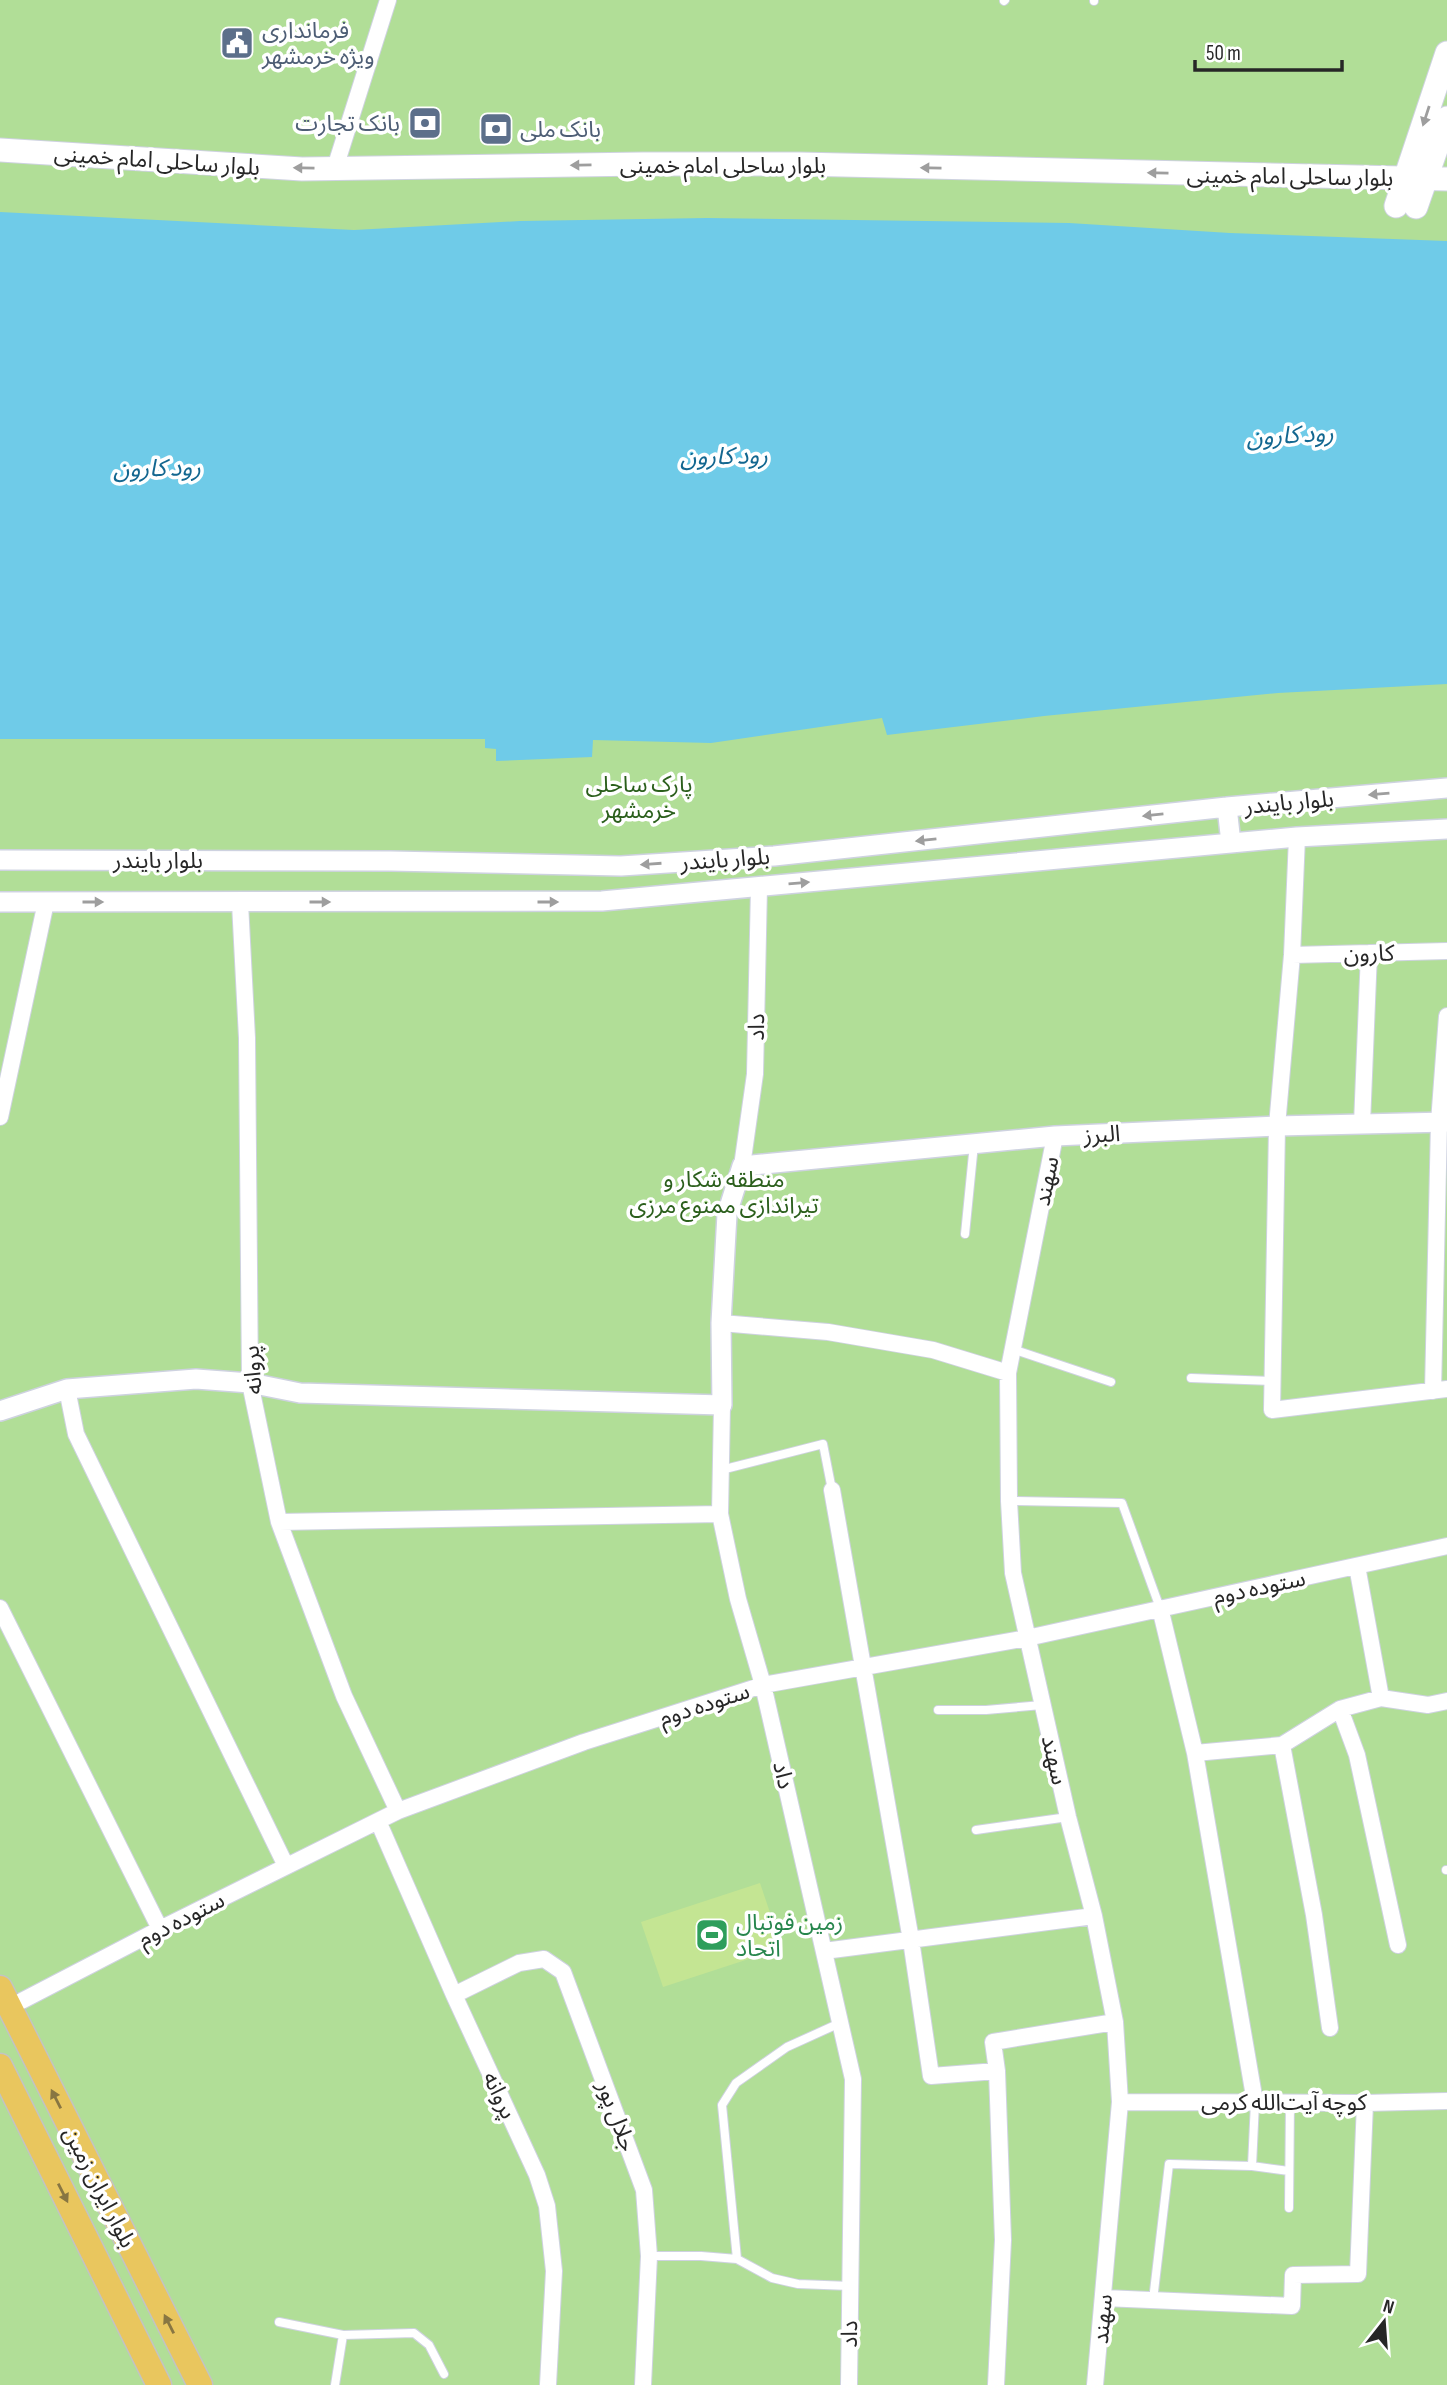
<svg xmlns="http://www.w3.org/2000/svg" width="1447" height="2385" viewBox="0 0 1447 2385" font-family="'Sofia Sans Condensed','Noto Sans Arabic',sans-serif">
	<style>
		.green { fill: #b1de97 }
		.pitch { fill: #c4e593 }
		.water { fill: #6fcbe8 }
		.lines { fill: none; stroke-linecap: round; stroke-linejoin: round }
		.service-casing { stroke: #ced2e0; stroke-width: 10 }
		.minor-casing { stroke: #ced2e0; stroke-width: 18 }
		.tertiary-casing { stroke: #ced2e0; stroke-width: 22 }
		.secondary-casing { stroke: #ced2e0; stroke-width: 25 }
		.primary-casing { stroke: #c3c3c3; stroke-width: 27 }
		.service { stroke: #fff; stroke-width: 8 }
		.minor { stroke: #fff; stroke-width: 16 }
		.tertiary { stroke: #fff; stroke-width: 19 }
		.secondary { stroke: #fff; stroke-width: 23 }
		.primary { stroke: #e9c65e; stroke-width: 24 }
		.oneway { fill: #9e9e9e }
		.oneway2 { fill: #887642 }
		.labels { text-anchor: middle; stroke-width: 7; stroke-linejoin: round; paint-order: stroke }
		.service-label { font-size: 23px; fill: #4e5e75; stroke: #fff; text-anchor: start }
		.street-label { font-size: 23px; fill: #272727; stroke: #fff }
		.park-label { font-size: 23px; fill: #2b5f1c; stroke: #fff }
		.leisure-label { font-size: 23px; fill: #27864d; stroke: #fff; text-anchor: start }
		.water-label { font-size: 24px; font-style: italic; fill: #136790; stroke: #fff }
	</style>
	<rect width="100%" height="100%" fill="#e9e2d9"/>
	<path class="green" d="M0,0H1447V2385H0Z"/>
	<path class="pitch" d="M760,1883L782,1948L663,1987L641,1922Z"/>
	<path class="water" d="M0,212L354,230L520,221L707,218L1069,223L1230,233L1447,241V684L1278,693L1044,716L887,735L882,718L711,743L593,740L592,757L496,761V749L485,748V739H0Z"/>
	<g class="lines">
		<defs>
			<path id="service" d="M1004,1L1005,0
				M1094,1V0
				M965,1234L974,1144
				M1012,1349L1111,1382
				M1191,1378L1272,1381
				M721,1470L823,1444L832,1490
				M1009,1501L1122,1503L1160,1608
				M938,1710H986L1042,1705
				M976,1830L1068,1817
				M1446,1870H1447
				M1252,2166L1289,2171
				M1289,2208L1290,2102
				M649,2256H701L737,2259L772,2278L798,2284L850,2286
				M737,2259L722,2105L736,2083L787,2047L840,2023
				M1153,2300L1169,2164L1252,2166L1255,2102
				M279,2322L343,2335
				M335,2385L343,2335L414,2333L429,2345L444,2374"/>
			<path id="minor" d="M335,168L388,0
				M1297,837L1292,955L1277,1126L1272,1410L1447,1389
				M240,903L247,1038L250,1383L279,1522L344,1696L398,1811
				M1292,955L1447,951
				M0,1117L46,902
				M1362,1124L1369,953
				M1055,1136L1008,1373L1009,1501L1013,1573L1068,1817L1094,1916L1115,2022L1120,2102L1095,2385
				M742,1166L755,1074L759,887
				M721,1323L828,1332L933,1350L1008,1373
				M67,1389L76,1434L286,1866
				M1433,1391L1439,1122L1447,1016
				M722,1405L720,1514L738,1599L763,1685L853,2079L849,2385
				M832,1490L911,1940L931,2076L997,2071L1003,2240L996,2385
				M279,1522L720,1514
				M1357,1566L1381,1698
				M0,1608L160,1929
				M1160,1608L1195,1753L1255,2102
				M1340,1709L1357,1755L1398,1945
				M1282,1745L1314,1915L1330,2028
				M1195,1753L1282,1745L1340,1709L1381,1698L1428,1705L1447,1701
				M378,1821L454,1995L537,2175L547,2206L554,2271L548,2385
				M824,1951L1094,1916
				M454,1995L519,1963L544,1959L563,1972L644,2190L649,2256L643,2385
				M10,2007L160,1929L398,1811L584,1742L763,1685L1027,1638L1447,1546
				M997,2071L993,2042L1115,2022
				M1120,2102L1365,2103L1447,2101
				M1104,2298L1292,2306L1293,2275L1358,2274L1365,2103"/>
			<path id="tertiary" d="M1227,807L1231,843
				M0,860L391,861L621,866L774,856L1227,807L1447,788
				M0,902L602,901L1297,837L1447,829
				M0,1411L67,1389L196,1379L250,1383L300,1393L722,1405L721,1323L727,1214L742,1166L1055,1136L1277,1126L1447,1122"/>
			<path id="secondary" d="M0,150L302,169L643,164H799L1447,179
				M1396,206L1447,53
				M1416,207L1447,118"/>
			<path id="primary" d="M0,1988L200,2385
				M0,2066L159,2385"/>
		</defs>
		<use href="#service" class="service-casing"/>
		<use href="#minor" class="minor-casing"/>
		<use href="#tertiary" class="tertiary-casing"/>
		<use href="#secondary" class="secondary-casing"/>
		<use href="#primary" class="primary-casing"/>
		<use href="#service" class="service"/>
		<use href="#minor" class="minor"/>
		<use href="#tertiary" class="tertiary"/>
		<use href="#secondary" class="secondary"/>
		<use href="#primary" class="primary"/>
	</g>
	<defs><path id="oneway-solid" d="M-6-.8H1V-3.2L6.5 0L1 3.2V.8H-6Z" transform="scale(1.75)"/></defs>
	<g class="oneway">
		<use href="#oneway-solid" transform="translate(1426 116) rotate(108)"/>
		<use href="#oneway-solid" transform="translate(581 165) rotate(179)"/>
		<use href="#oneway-solid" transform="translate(304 168) rotate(-179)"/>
		<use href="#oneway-solid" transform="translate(931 168) rotate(-179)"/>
		<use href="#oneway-solid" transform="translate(1158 173) rotate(-179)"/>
		<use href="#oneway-solid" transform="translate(1379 794) rotate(175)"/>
		<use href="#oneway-solid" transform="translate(1153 815) rotate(174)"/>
		<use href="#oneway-solid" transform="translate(926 840) rotate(174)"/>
		<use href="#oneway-solid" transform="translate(651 864) rotate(176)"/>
		<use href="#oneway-solid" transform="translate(799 883) rotate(-5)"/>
		<use href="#oneway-solid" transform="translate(93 902)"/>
		<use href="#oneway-solid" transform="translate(320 902)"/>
		<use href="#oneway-solid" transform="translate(548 902)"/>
	</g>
	<g class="oneway2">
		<use href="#oneway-solid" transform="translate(56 2099) rotate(-117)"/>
		<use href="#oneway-solid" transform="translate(63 2193) rotate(63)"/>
		<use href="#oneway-solid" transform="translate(169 2324) rotate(-117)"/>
	</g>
	<defs>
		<symbol id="civic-square" viewBox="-11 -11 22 22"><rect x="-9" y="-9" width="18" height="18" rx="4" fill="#5c6f8a" stroke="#fff"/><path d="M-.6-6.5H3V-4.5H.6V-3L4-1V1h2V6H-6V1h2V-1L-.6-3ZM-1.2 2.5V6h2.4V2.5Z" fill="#fff"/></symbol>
		<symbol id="bank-square" viewBox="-11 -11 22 22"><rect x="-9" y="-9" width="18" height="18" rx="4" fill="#5c6f8a" stroke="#fff"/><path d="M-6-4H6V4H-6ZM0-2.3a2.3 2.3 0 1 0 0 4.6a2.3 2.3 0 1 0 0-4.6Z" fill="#fff"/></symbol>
		<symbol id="stadium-square" viewBox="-11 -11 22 22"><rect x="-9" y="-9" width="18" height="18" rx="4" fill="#2e9e5b" stroke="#fff"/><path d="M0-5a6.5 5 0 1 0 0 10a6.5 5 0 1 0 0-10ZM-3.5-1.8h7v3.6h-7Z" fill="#fff"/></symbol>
	</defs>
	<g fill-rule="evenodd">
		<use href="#civic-square" x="218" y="24" width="38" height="38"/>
		<use href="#bank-square" x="406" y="104" width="38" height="38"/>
		<use href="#bank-square" x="477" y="110" width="38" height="38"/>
		<use href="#stadium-square" x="693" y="1916" width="38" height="38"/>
	</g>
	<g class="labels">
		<g class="service-label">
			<text x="262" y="38">فرمانداری<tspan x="262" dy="26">ویژه خرمشهر</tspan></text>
			<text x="400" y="131" text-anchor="end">بانک تجارت</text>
			<text x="520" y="137">بانک ملی</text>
		</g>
		<g class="street-label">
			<text transform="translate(157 160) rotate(4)" y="8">بلوار ساحلی امام خمینی</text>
			<text x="723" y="173">بلوار ساحلی امام خمینی</text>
			<text transform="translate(1290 176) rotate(1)" y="8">بلوار ساحلی امام خمینی</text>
			<text transform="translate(1289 802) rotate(-5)" y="8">بلوار بایندر</text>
			<text transform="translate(725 859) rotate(-4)" y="8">بلوار بایندر</text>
			<text x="158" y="868">بلوار بایندر</text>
			<text transform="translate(1369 953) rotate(-1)" y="8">کارون</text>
			<text transform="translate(756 1027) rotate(-89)" y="8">داد</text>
			<text transform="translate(1102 1134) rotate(-3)" y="8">البرز</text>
			<text transform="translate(1046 1181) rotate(-79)" y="8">سهند</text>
			<text transform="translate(252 1370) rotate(-94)" y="8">پروانه</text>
			<text transform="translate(1259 1587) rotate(-12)" y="8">ستوده دوم</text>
			<text transform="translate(704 1704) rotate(-18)" y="8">ستوده دوم</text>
			<text transform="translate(1055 1760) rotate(77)" y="8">سهند</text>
			<text transform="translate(784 1775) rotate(77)" y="8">داد</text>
			<text transform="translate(181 1919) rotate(-27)" y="8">ستوده دوم</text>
			<text transform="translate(500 2095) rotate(65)" y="8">پروانه</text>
			<text x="1284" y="2110">کوچه آیت‌الله کرمی</text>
			<text transform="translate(617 2116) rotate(70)" y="8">جلال پور</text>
			<text transform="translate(100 2187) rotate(63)" y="8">بلوار ایران زمین</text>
			<text transform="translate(1102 2319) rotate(-85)" y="8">سهند</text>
			<text transform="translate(849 2334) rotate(-89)" y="8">داد</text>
		</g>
		<g class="park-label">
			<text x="639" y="792">پارک ساحلی<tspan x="639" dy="26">خرمشهر</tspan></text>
			<text x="724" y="1187">منطقه شکار و<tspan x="724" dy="26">تیراندازی ممنوع مرزی</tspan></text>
		</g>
		<g class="leisure-label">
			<text x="736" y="1930">زمین فوتبال<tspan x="736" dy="26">اتحاد</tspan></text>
		</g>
		<g class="water-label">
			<text transform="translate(1290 435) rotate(-3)" y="8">رود کارون</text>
			<text transform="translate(724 456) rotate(-1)" y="8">رود کارون</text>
			<text transform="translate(157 468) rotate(-1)" y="8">رود کارون</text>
		</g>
	</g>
	<g transform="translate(1384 2322) rotate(17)" stroke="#ffffff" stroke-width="5" paint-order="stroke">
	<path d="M0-5L12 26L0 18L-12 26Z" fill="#272727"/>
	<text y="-10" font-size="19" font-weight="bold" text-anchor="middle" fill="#272727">N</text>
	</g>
	<path d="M1195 60v10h147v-10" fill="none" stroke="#272727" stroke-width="3.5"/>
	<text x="1206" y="60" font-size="21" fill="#272727" stroke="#ffffff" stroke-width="5" paint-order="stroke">50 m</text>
</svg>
